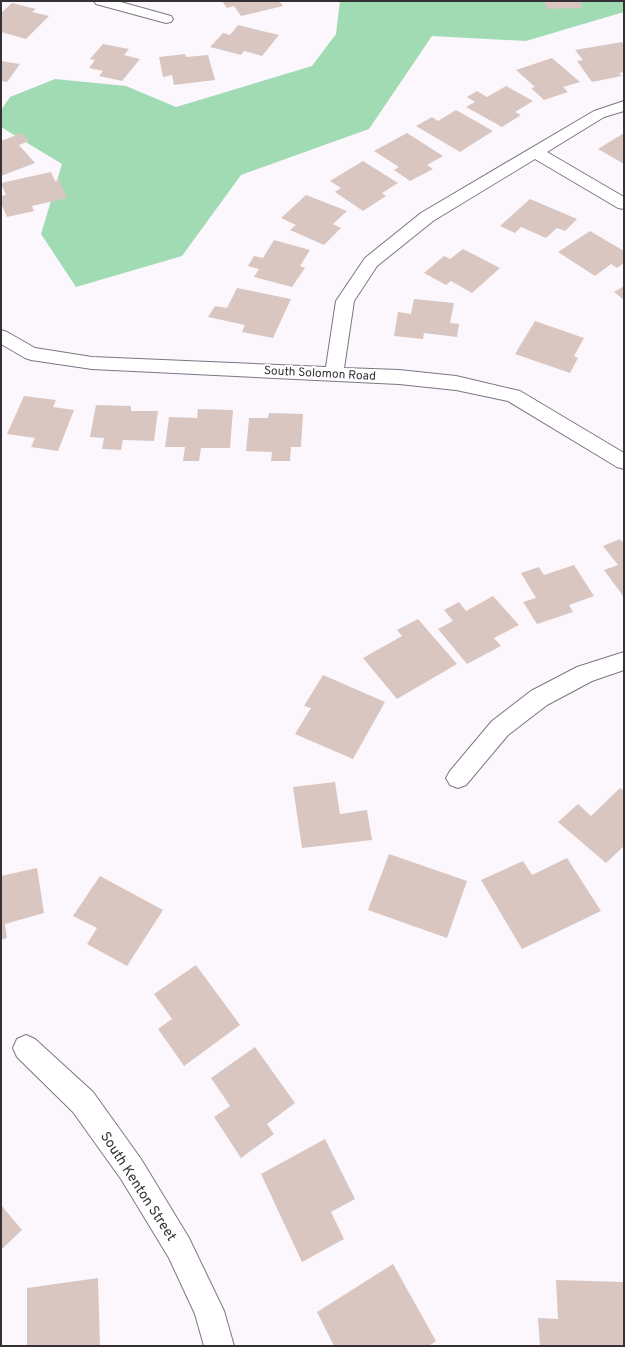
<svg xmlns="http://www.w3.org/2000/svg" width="625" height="1347" viewBox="0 0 625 1347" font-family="Overpass,sans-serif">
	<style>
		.green { fill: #a1dbb4 }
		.building { fill: #dac6c0 }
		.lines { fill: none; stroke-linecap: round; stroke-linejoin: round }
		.street-casing { stroke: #7f7583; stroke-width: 2 }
		.street { fill: #fff; fill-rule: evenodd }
		.labels { text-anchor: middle; stroke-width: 4; stroke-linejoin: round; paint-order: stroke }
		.street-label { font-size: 12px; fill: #343036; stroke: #fff }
		.near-street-label { font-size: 14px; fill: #343036; stroke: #fff }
	</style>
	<rect width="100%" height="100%" fill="#fbf7fd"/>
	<path class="green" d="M340,1H624V12L526,41L432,36L369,129L241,175L182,256L76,287L41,234L62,164L1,127V110L10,97L55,79L126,86L176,107L312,66L336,34Z"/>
	<path class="building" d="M222,1H279L283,6L241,16L234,6L227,8Z
		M544,1H580L582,8L547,9Z
		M12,3L36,9L32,12L49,16L26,39L1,32V13Z
		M238,25L279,35L262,56L244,51L241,55L210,47L223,33L230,35Z
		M622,42L624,45V72L619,73L622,76L592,82L577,61L583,60L575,50Z
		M103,44L129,49L124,55L140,59L122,81L99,76L103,71L89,68L95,60L90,59Z
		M185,54L186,57L208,55L215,80L174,85L172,75L163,77L159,57Z
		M552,58L580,82L563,87L568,92L544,100L531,88L535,87L516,70Z
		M1,61L20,64L7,82L1,81Z
		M506,86L533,101L515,112L521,115L502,127L466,107L475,102L467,97L477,91L487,97Z
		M456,110L493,131L460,152L416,126L432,117L438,121Z
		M22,133L29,141L19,145L35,163L1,176V141Z
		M407,133L443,156L427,165L433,169L410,181L394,170L399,167L374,151Z
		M624,133V164L598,149Z
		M363,161L398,183L382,193L386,196L363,211L335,192L341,188L330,181Z
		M51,172L55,181L59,180L67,198L32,206L34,211L7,217L1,203V196L6,195L1,183Z
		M306,195L347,211L333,224L341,228L324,245L290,230L296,225L281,218Z
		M530,199L577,219L565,231L557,228L546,238L521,227L515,233L500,226Z
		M590,231L624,251V263L617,268L611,264L595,276L558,252Z
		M274,240L310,250L300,266L305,268L292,287L254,277L259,269L248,266L254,256L263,258Z
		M463,249L500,268L472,293L451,281L446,285L424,273L444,256L450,259Z
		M624,286V300L614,292Z
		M237,288L291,299L273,338L242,332L245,325L208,317L215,306L227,308Z
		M414,299L454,303L450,323L459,324L457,337L424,333L423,339L394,336L398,312L411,314Z
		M535,321L584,338L574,356L578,358L570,373L515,354Z
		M24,396L56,400L53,407L74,410L58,451L31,447L35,438L7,434Z
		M96,405L131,406V411H158L154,441L123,440L121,450L102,449L104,438L90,437Z
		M198,409L233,410L230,448H201L199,461H183L185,447H165L169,417L197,418Z
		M269,413L303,414L301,447H291L290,461H271L272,452L246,451L249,418H268Z
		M620,539L624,544L623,596L604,570L618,565L603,546Z
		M574,565L594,596L569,605L573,612L537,624L523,602L536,598L521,573L539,567L544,575Z
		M493,596L519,625L494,638L501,646L467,664L438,629L453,621L444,610L459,602L466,611Z
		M418,619L457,664L397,699L363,658L402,636L397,630Z
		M323,675L385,702L353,759L295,734L311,708L304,706Z
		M335,782L340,814L367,810L372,840L302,848L293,787Z
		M620,788L624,791V846L606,863L558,822L578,804L591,816Z
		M389,854L467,881L447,938L368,910Z
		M567,858L601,911L522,949L481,880L523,861L532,875Z
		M37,868L44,913L5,924L7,938L1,940V876Z
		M100,876L163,910L127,966L87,944L97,928L73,916Z
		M196,965L240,1025L184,1066L158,1029L172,1019L154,994Z
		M255,1047L295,1103L267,1124L274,1134L241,1158L214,1117L230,1106L211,1078Z
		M325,1139L355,1199L331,1212L344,1239L302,1262L261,1174Z
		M1,1205L22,1230L1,1250Z
		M393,1264L436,1341L429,1346H334L317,1312Z
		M98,1278L100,1346H27V1288Z
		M556,1280L624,1282V1346H540L538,1318L558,1319Z"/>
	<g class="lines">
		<defs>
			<path id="street" d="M94,1H117L171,16L173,19L171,22L166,23L96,4Z
				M624,101V111L604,117L547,152L624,197V209L618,208L535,159L433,221L377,266L354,301L344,368L399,370L456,376L520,391L624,453V469L617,467L508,401L456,390L399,384L92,369L31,360L25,358L1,344V330L7,332L35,348L92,357L326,367L336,301L365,258L421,213L594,111Z
				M624,652V670L592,681L547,705L508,735L466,785L458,788L450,785L446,778L450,771L492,721L531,691L577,667Z
				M26,1035L35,1039L93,1092L141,1159L189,1238L224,1311L234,1346H204L195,1314L169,1258L121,1179L73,1112L17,1057L13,1048L17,1039Z"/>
		</defs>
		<use href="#street" class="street-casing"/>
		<use href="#street" class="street"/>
	</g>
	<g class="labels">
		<g class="street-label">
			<text transform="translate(320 373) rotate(3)" y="4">South Solomon Road</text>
		</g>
		<g class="near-street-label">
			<text transform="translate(139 1186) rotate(57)" y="5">South Kenton Street</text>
		</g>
	</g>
	<rect width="625" height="1347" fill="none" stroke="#343036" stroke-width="4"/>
</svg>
